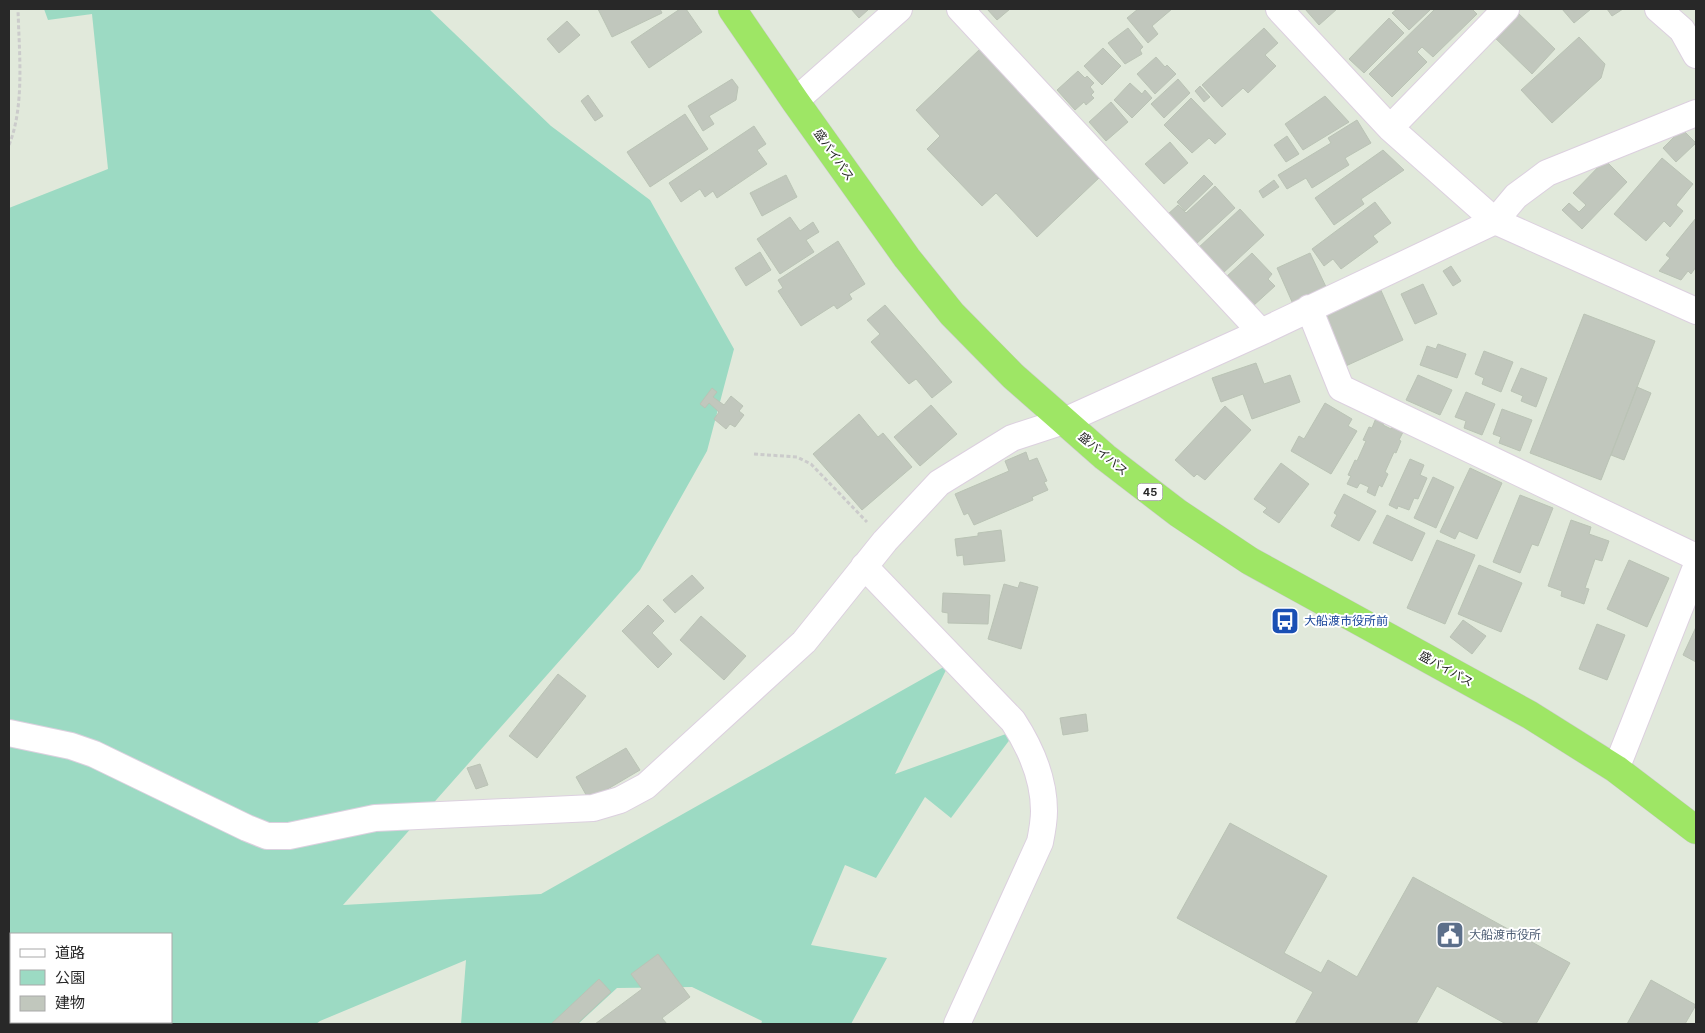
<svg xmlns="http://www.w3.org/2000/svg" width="1705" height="1033" viewBox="0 0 1705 1033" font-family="Inter,'Noto Sans JP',sans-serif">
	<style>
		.green { fill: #9cdac3 }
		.building { fill: #c1c7bd; stroke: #bac3b5 }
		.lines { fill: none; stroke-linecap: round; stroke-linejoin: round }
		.minor-casing { stroke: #dcd0df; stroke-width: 28 }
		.trunk-casing { stroke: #cbcbcb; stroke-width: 29 }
		.path { stroke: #cbcbcb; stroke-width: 3; stroke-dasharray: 4 2.5; stroke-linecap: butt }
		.minor { stroke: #fff; stroke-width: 26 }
		.trunk { stroke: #9ee665; stroke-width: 28 }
		.labels { text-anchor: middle; stroke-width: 4; stroke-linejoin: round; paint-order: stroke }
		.shield { fill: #fff; stroke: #686868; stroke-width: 1 }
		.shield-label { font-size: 11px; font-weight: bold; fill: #282828 }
		.street-label { font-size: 12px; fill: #282828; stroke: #fff }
		.transit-label { font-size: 12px; fill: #164399; stroke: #fff; text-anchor: start }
		.service-label { font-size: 12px; fill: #4e5e75; stroke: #fff; text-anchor: start }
	</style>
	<rect width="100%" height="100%" fill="#e1e9db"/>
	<path class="green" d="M44,9H429L551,126L650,200L734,349L707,451L640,570L343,905L541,894L949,664L895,774L1017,730L951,818L925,797L876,878L845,865L811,945L887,958L851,1024H761L762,1021L692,987L617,988L578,1024H461L466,960L320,1021L316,1024H27V1022H171V934H11V986L9,987V208L108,169L92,14L48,20Z"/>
	<path class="building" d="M598,9H660L662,13L612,37Z
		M680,9H686L702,32L649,68L631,42Z
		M851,9H869L859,18Z
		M987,9H1010L997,20Z
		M1138,9H1172L1152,26L1158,34L1148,43L1127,18Z
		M1305,9H1337L1319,25Z
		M1397,9H1431L1409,30L1392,13Z
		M1435,9H1472L1477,14L1433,57L1422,47L1417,52L1427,62L1392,97L1369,74Z
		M1562,9H1591L1574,23Z
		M1607,9H1623L1612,16Z
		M1515,10L1555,49L1532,74L1491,34Z
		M1389,18L1404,33L1364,73L1349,59Z
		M567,21L580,35L559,53L547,39Z
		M1128,28L1143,47L1140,50L1142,54L1125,64L1108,43Z
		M1264,28L1278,43L1265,55L1276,66L1248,93L1243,88L1222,107L1202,85Z
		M1579,37L1605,64L1601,78L1552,123L1521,90Z
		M1103,48L1121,66L1102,85L1084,66Z
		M980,49L1101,176L1037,237L996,193L982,206L927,149L940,136L916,110Z
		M1156,57L1165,67L1167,65L1176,74L1155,94L1137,74Z
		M1078,71L1085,78L1087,76L1094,83L1090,87L1094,92L1091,95L1094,98L1086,105L1084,102L1075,110L1057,90Z
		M732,79L738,87L736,100L709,116L714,124L703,131L688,106Z
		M1178,79L1190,93L1164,118L1151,104Z
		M1130,83L1142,94L1145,90L1152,98L1132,118L1114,100Z
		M1200,86L1210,97L1204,102L1195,91Z
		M588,95L603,116L595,121L581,101Z
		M1325,96L1349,122L1303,150L1285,124Z
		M1191,98L1226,134L1215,144L1209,138L1192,153L1164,125Z
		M1111,102L1128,122L1106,141L1089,122Z
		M685,114L708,149L650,187L627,152Z
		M1357,120L1371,143L1345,158L1349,165L1312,188L1306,178L1287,189L1278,175L1331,143L1328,138Z
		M754,126L766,144L757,150L767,164L717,198L713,191L705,197L700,189L681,202L669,183Z
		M1682,129L1696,143L1676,162L1663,148Z
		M1287,136L1299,154L1286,162L1274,145Z
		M1170,142L1188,163L1164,184L1145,164Z
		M1383,150L1404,170L1361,199L1364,204L1334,225L1315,198Z
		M1662,158L1693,184L1676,205L1683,211L1670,227L1664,221L1646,241L1614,214Z
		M1605,160L1627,182L1582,229L1562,210L1569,203L1579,212L1586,205L1573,193Z
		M786,175L797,197L762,216L750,193Z
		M1204,175L1213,184L1185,211L1177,202Z
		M1274,180L1279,187L1263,198L1259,191Z
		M1215,186L1235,208L1195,245L1167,215L1178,205L1186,213Z
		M1375,202L1391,223L1373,236L1378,242L1341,269L1333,259L1324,266L1312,249Z
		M1240,209L1264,235L1222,274L1197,249Z
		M790,217L800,231L813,222L819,232L806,240L814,252L780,274L757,239Z
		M1696,218V267L1691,274L1688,271L1681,280L1659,271L1670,258L1666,255Z
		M838,241L865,284L849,294L852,299L837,309L834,305L801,326L778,291L783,288L778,280Z
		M760,252L771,270L746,286L735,268Z
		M1252,253L1272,274L1268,279L1275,286L1253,306L1226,277Z
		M1310,253L1327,289L1293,304L1277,268Z
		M1451,266L1461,281L1453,286L1443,271Z
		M1423,284L1437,314L1415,324L1401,294Z
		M1379,286L1403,340L1339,369L1315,315Z
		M885,305L952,382L932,398L916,379L909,384L871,342L880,334L867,320Z
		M1584,314L1655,341L1601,480L1530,453Z
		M1438,344L1466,354L1457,378L1420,365L1427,346L1436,349Z
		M1484,351L1513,362L1501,392L1482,384L1484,378L1475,374Z
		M1256,363L1264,384L1290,375L1300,402L1252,419L1243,394L1221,402L1212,378Z
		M1521,368L1547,378L1536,407L1521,401L1523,396L1511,391Z
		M1418,375L1452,390L1440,415L1406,400Z
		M1637,387L1651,393L1624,460L1611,455Z
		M712,388L717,392L713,397L724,405L731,396L743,406L739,411L744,415L735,427L730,424L726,429L714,419L719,412L709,403L705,408L700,404Z
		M1466,392L1495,404L1482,435L1464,428L1466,421L1455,417Z
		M1325,403L1352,419L1348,426L1357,431L1331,474L1291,451L1299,436L1304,439Z
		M931,405L957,434L920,466L894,437Z
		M1225,406L1251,430L1205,480L1197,474L1194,477L1175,460Z
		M1502,409L1532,420L1520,451L1499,443L1501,437L1493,434Z
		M859,414L878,437L883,433L912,467L862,510L813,454Z
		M1376,418L1384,422L1383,425L1391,429L1393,426L1404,430L1399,440L1401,441L1396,453L1394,452L1385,472L1388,474L1382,487L1379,485L1375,496L1367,492L1369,487L1360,483L1357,488L1347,484L1351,476L1348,475L1355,460L1357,461L1366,441L1363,440L1369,427L1372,428Z
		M1026,452L1029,461L1037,458L1047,481L1044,482L1048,490L1032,497L1033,500L974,525L968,513L964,515L955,494L1009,471L1005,461Z
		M1410,459L1424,465L1420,475L1427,478L1418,499L1414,498L1409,510L1398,506L1397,509L1389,505Z
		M1281,463L1309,484L1279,523L1263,512L1267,508L1254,499Z
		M1470,468L1502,483L1477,539L1459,531L1455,539L1440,532Z
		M1433,477L1454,487L1436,528L1414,518Z
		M1344,494L1376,511L1359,541L1331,526L1337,515L1334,513Z
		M1520,495L1553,508L1538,546L1532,544L1520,573L1493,562Z
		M1387,515L1425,533L1412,561L1373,543Z
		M1571,520L1591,527L1589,534L1609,541L1602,561L1595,559L1585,588L1589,589L1584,604L1561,596L1562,591L1548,586Z
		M1001,530L1005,561L964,565L963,555L957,556L955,539L978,536V533Z
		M1437,540L1475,555L1445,624L1407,608Z
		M1629,560L1669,578L1647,627L1607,609Z
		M1479,565L1522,583L1501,632L1458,614Z
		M692,575L704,588L675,613L663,600Z
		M1020,582L1038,587L1021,649L988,639L1004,584L1018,588Z
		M943,593L990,595L988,624L948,623V613L942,612Z
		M648,605L664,621L652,633L672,654L658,668L622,631Z
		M701,616L746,656L724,680L680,640Z
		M1463,620L1486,636L1472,654L1450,637Z
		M1597,624L1625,635L1607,680L1579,669Z
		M1696,627V662L1683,655Z
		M558,674L586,696L537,758L509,736Z
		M1086,714L1088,731L1063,735L1060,718Z
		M626,748L640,770L589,800L576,777Z
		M480,764L488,785L476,789L467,768Z
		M1230,823L1327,876L1284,953L1321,973L1328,960L1357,977L1413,877L1570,963L1536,1024H1506L1437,986L1416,1024H1295L1313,992L1177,918Z
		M658,954L690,997L662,1018L667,1024H595L642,989L631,974Z
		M599,979L611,992L577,1024H551Z
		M1651,980L1696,1005L1685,1024H1627Z"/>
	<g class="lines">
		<defs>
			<path id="minor" d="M960,9L1261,332
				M1279,9L1390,128L1495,221L1696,311
				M1658,9L1682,30L1696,55
				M795,101L899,9
				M1390,128L1506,9
				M1309,308L1341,388L1696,557
				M864,566L1013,721C1030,747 1044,779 1044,811C1044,821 1042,832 1040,842L957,1024
				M9,733L71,746L94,754L247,828L267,836H289L375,818L593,808L620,800L646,786L804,642L885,541L939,483L1012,438L1064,421L1261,332L1495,221L1516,196L1547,173L1696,113
				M1616,769L1696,567"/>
			<path id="trunk" d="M732,9L795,101L907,258L952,314L1013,376L1105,457L1178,513L1250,561L1530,715L1616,769L1696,830"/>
		</defs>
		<use href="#minor" class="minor-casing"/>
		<use href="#trunk" class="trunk-casing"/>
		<path class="path" d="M9,145C25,106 19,51 18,9
			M754,454L797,457L811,464L867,522"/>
		<use href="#minor" class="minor"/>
		<use href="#trunk" class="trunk"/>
	</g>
	<defs>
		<symbol id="bus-square" viewBox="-11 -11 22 22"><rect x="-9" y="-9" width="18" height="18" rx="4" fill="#1a4fb4" stroke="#fff"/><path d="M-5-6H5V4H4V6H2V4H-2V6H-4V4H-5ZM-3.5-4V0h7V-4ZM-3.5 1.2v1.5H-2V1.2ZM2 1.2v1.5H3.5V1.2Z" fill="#fff"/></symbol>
		<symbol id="civic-square" viewBox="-11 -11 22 22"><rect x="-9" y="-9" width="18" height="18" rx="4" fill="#5c6f8a" stroke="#fff"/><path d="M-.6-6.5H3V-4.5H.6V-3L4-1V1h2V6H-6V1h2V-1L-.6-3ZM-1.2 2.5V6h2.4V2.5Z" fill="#fff"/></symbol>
	</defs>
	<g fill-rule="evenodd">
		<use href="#bus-square" x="1269" y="605" width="32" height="32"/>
		<use href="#civic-square" x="1434" y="919" width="32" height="32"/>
	</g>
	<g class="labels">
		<rect class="shield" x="1137.5" y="483.5" width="25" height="17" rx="4"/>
		<g class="shield-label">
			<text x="1150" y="496">45</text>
		</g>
		<g class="street-label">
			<text transform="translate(834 155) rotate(55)" y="4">盛バイパス</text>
			<text transform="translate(1103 454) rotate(40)" y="4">盛バイパス</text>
			<text transform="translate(1446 669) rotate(29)" y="4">盛バイパス</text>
		</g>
		<g class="transit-label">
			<text x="1304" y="625">大船渡市役所前</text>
		</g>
		<g class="service-label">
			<text x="1469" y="939">大船渡市役所</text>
		</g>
	</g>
	<rect width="1705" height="1033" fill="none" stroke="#282828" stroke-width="20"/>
	<rect x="10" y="933" width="162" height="90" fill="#ffffff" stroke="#a9a9a9"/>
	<rect x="20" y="949" width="25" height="8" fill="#ffffff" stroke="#a9a9a9"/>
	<text x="55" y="958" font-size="15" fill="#282828">道路</text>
	<rect x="20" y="970" width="25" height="15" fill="#9cdac3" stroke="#a9a9a9"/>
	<text x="55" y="983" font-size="15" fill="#282828">公園</text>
	<rect x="20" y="996" width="25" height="15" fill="#c1c7bd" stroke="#a9a9a9"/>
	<text x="55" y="1008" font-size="15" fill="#282828">建物</text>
</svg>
